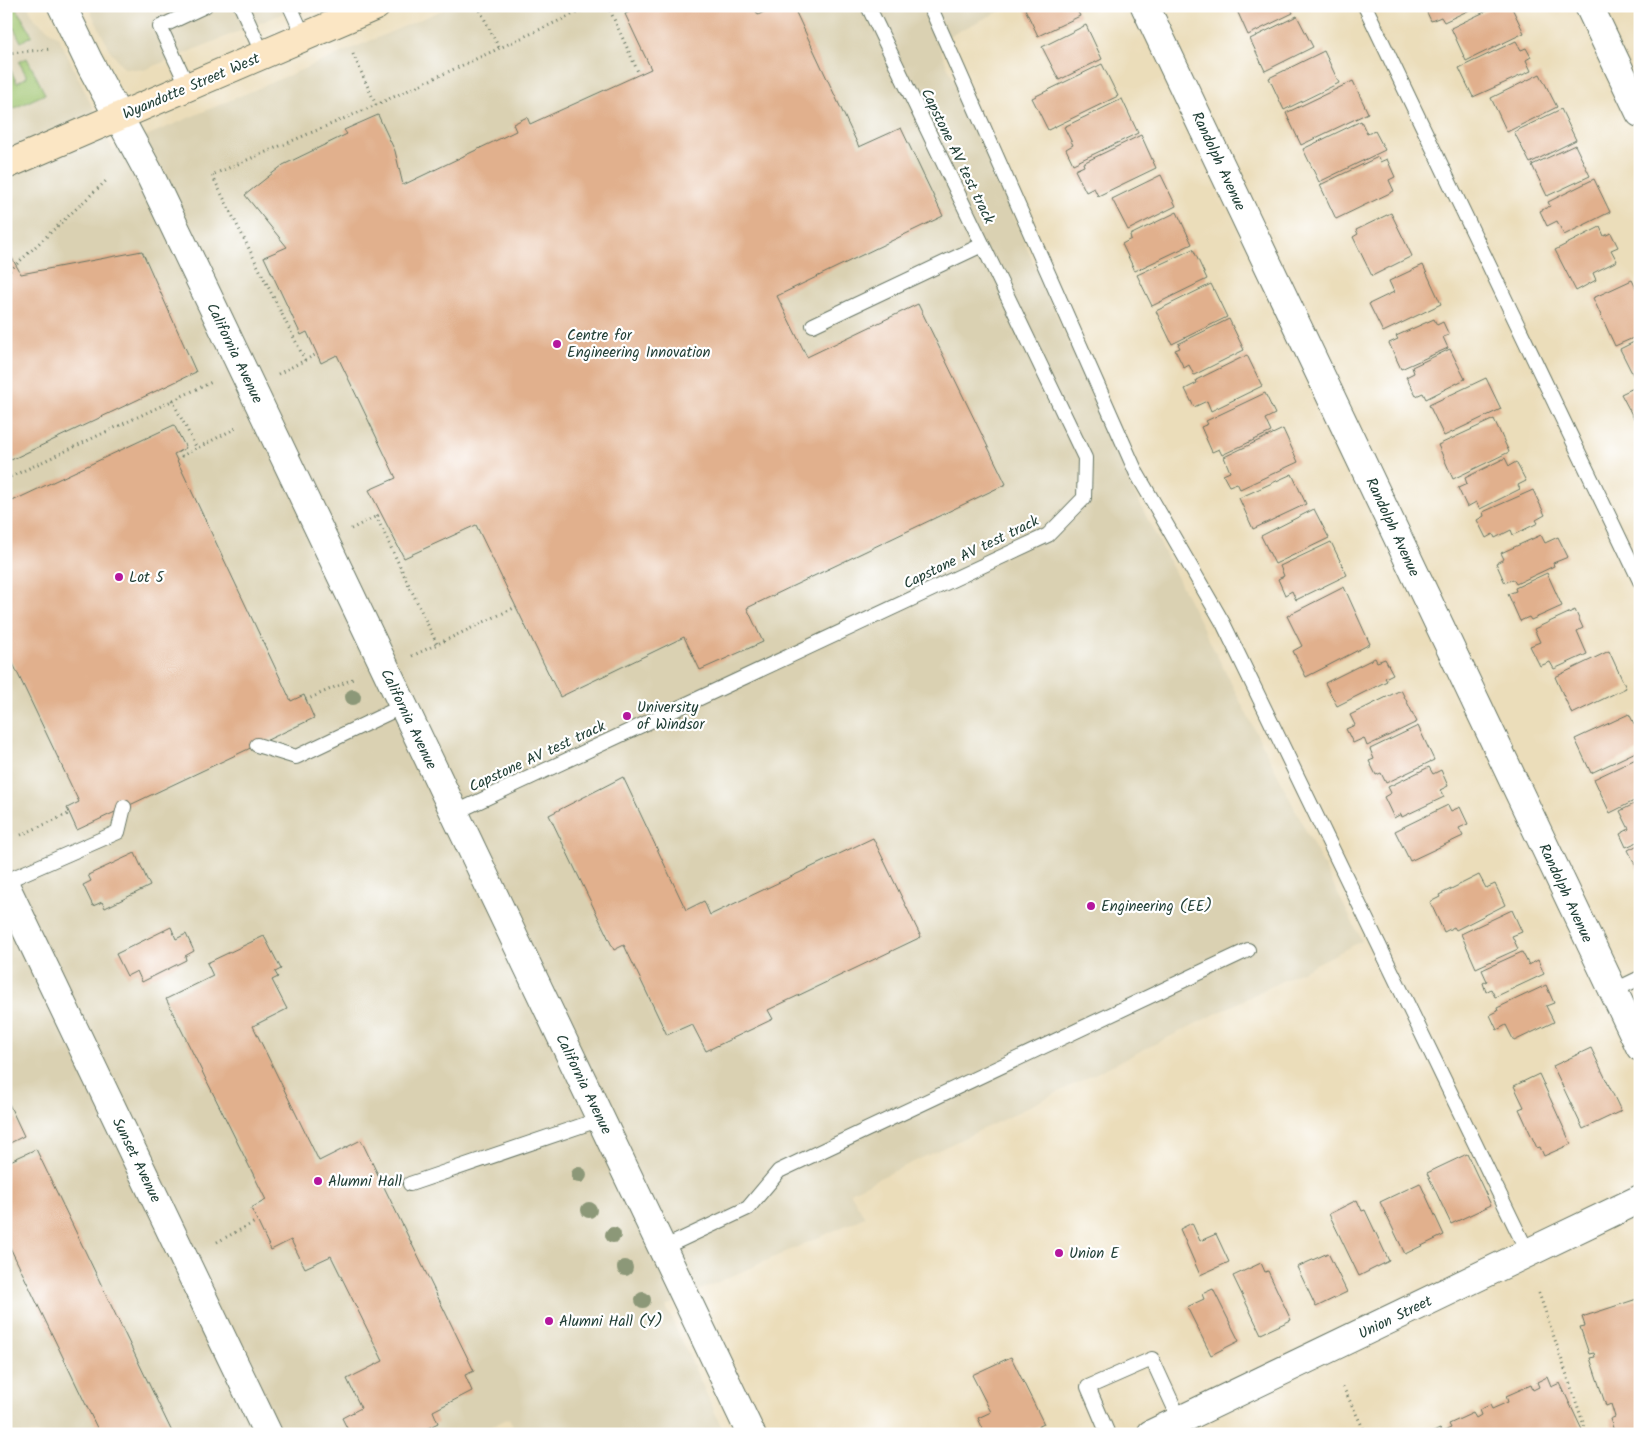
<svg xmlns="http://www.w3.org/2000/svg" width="1646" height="1440" viewBox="0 0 1646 1440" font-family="Kalam,sans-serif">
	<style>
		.built { fill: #dad1b2 }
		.green { fill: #9ec46e; stroke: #5e8051 }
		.building { fill: #e1b08d }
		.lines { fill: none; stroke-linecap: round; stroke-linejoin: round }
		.lane-casing { stroke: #667563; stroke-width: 16 }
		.street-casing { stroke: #667563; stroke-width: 30 }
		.secondary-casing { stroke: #667563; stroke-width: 30 }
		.path { stroke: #667563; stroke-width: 3; stroke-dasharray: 1 4; stroke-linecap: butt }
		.lane { stroke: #fff; stroke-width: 14 }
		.street { stroke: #fff; stroke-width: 28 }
		.secondary { stroke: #fbe6c4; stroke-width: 28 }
		.tree { fill: #8c9878 }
		.poi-dot { fill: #b5179e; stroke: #fff; stroke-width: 2 }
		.labels { text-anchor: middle; stroke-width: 4.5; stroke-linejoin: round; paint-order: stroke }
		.street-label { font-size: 15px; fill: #1f3d34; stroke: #fff }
		.poi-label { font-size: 15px; fill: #1f3d34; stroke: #fff; text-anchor: start }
	</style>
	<rect width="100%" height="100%" fill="#fff"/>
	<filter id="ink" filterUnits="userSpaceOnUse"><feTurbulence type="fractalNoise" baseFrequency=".02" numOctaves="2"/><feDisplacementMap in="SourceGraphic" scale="10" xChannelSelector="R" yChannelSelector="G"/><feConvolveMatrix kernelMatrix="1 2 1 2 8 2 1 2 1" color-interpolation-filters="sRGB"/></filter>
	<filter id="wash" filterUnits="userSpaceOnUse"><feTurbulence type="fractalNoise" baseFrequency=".0096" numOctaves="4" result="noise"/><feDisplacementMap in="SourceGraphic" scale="20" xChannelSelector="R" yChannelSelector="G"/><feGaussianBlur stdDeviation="1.12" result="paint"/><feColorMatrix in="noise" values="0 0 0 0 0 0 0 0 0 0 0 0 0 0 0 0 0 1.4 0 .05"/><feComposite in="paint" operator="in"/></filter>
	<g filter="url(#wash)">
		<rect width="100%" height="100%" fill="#ebddba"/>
		<path class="built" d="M6,6H28L35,19L59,38L113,150L452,6H1010L937,42L1134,492L1362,941L1004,1119L850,1192L865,1217L709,1286L666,1307L725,1434H516L509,1418L477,1434H6Z
			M88,6H282L284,13L144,70L124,68L110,51Z"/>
		<path class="green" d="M6,6H15L32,35L21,42L14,28L6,32Z
			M27,58L45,94L6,112V88L9,87L6,68L9,67L17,83L27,77L19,62Z"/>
		<g id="blocks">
			<path class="building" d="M641,6H754L758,15L775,6H793L859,147L901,128L943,216L777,296L807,357L918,304L1006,484L747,608L763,642L700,670L684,637L560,697L476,525L404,558L369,490L396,478L337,355L321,363L307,332L301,335L264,257L287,247L245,195L283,165L347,134L344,130L378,115L395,151L403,185L516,131L513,124L527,117L530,124L651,69L625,14Z
				M1030,6H1075L1080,16L1038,36L1025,9Z
				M1235,6H1290L1293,13L1248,35Z
				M1424,6H1478L1444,22L1441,17L1431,21Z
				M1497,6H1511L1524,33L1466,61L1451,28Z
				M1297,16L1313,47L1265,71L1250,39Z
				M1086,25L1102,59L1059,80L1042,47Z
				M1516,41L1521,50L1526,48L1531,57L1526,60L1531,71L1473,97L1459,68Z
				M1324,51L1339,83L1284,110L1269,78Z
				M1102,64L1118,96L1048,130L1032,98Z
				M1540,74L1557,107L1507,132L1491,98Z
				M1353,81L1368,113L1301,145L1286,113Z
				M1122,99L1138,133L1073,164L1066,149L1073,145L1064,127Z
				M1561,109L1576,140L1530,163L1514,132Z
				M1361,121L1367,134L1375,131L1385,150L1319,182L1303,149Z
				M1141,135L1156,168L1098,196L1094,188L1086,192L1075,170L1084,166L1083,163Z
				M1575,145L1590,176L1547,196L1532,165Z
				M1378,157L1380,162L1387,159L1395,177L1389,180L1394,191L1336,219L1320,185Z
				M1161,175L1176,206L1128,230L1112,199Z
				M1594,179L1610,212L1564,235L1557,221L1547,226L1540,211L1550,206L1548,202Z
				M1177,212L1192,244L1135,271L1122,244L1131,239L1130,235Z
				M1391,213L1412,256L1372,276L1353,237L1358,234L1356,230Z
				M1600,227L1604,236L1611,233L1618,247L1611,250L1617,261L1593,273L1596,280L1576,291L1555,250Z
				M1193,249L1207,279L1152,306L1137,275Z
				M8,251L21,274L142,251L196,372L11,460L6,449Z
				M1423,265L1441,304L1383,332L1369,304L1394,292L1389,281Z
				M1632,280L1640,296V335L1615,346L1593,298Z
				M1211,284L1227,317L1172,344L1156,311Z
				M1229,319L1244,350L1194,375L1189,365L1184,368L1175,350L1180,348L1178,344Z
				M1434,319L1437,325L1443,322L1449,335L1443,337L1448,348L1401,369L1389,343L1398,339L1396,336Z
				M1640,339V380L1636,381L1620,349Z
				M1450,349L1465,379L1426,399L1423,393L1416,396L1406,377L1414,373L1412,367Z
				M1247,355L1262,386L1211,411L1207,401L1194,407L1185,389L1197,383L1196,380Z
				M1486,378L1501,409L1444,436L1429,405Z
				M1640,385V430L1621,394Z
				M1265,393L1275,414L1265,419L1271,432L1222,455L1219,449L1212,452L1201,427L1208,424L1206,421Z
				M1494,419L1509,452L1453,479L1438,445Z
				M174,425L186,448L174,454L291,701L304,695L314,718L77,830L67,808L79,802L6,649V504Z
				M1283,429L1298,462L1240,489L1237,483L1229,486L1223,475L1230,472L1224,457Z
				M1505,458L1509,466L1516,462L1526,481L1518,485L1520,489L1480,509L1476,502L1467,507L1458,488L1467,484L1465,478Z
				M1292,474L1306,504L1253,529L1239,498Z
				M1533,490L1545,515L1536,520L1538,523L1513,535L1511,530L1495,538L1493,534L1486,538L1477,520L1484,516L1483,512Z
				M1314,509L1329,538L1275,564L1261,536Z
				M1541,535L1545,543L1558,537L1568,557L1553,563L1554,566L1516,584L1513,579L1505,583L1496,563L1504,559L1501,553Z
				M1331,542L1347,575L1296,600L1292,591L1285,595L1278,579L1284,576L1280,566Z
				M1547,573L1562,606L1531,620L1529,617L1520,621L1508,594L1516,591L1515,588Z
				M1344,587L1370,644L1306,677L1293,651L1302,646L1287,616Z
				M1575,610L1583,628L1577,631L1587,654L1554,669L1550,662L1540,666L1530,646L1540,642L1534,629Z
				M1609,651L1626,688L1572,714L1555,677Z
				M1375,658L1377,662L1385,659L1393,674L1385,678L1387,681L1337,706L1325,683Z
				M1401,690L1417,722L1367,746L1364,738L1353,743L1346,729L1355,725L1350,715Z
				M1629,714L1640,735V750L1591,773L1575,739Z
				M1418,726L1434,760L1386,783L1381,773L1376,775L1369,761L1374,759L1370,749Z
				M1640,757V798L1610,813L1594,779Z
				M1429,767L1433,774L1441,770L1448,786L1440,790L1444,797L1402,817L1401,814L1394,818L1384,797L1391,793L1388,787Z
				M623,777L686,910L704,901L710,915L873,838L921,937L768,1010L773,1019L706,1051L692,1024L667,1035L624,945L614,950L549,815Z
				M1640,801V841L1626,847L1620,834L1629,829L1620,811Z
				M1448,805L1451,811L1460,807L1468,824L1459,828L1463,836L1410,861L1395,831Z
				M1640,844V874L1628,850Z
				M135,853L150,886L105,908L102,902L93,906L83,885L91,881L88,875Z
				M1479,875L1486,888L1495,884L1505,905L1456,930L1454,927L1444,932L1430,902L1440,897L1439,895Z
				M1512,910L1522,932L1512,936L1518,949L1476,968L1461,934Z
				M171,927L176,939L186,934L194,951L185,956L186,960L142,982L137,971L127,976L116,954Z
				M264,936L281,969L275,972L278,977L272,980L287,1009L253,1026L319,1161L361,1140L474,1371L465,1375L472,1391L433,1411L438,1423L416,1434H350L342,1418L361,1408L347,1379L383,1361L331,1256L305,1268L291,1240L271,1250L251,1208L266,1200L166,999L213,976L207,963Z
				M1522,952L1529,965L1538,960L1544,974L1495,997L1491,989L1486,992L1483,983L1487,981L1482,970Z
				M1546,985L1554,1003L1546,1006L1554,1022L1514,1041L1506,1025L1497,1030L1490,1015L1498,1011L1497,1008Z
				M1591,1048L1621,1111L1583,1129L1553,1066Z
				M1539,1074L1571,1144L1544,1156L1540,1147L1537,1148L1519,1109L1524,1107L1514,1086Z
				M9,1104L24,1136L6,1145V1105Z
				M36,1149L173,1434H100L6,1239V1163Z
				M1467,1154L1491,1205L1451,1224L1427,1173Z
				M1420,1183L1444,1235L1405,1254L1380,1202Z
				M1357,1200L1362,1211L1365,1210L1389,1261L1359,1276L1329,1214Z
				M1192,1223L1200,1241L1216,1234L1229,1262L1200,1275L1180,1229Z
				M1328,1253L1347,1292L1316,1307L1297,1267Z
				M1261,1263L1265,1272L1268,1271L1291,1320L1261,1334L1233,1276Z
				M1213,1289L1239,1341L1211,1355L1187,1307L1204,1299L1202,1294Z
				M1640,1298V1434H1615L1610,1419L1615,1417L1611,1404L1606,1406L1590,1358L1595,1357L1594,1353L1589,1354L1580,1327L1585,1326L1582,1317Z
				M1011,1357L1044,1424L1023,1434H985L978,1418L991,1412L972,1375Z
				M1547,1377L1551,1387L1560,1383L1584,1434H1429L1440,1429L1442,1432L1451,1428L1449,1424L1473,1413L1476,1418L1481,1415L1479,1410L1490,1405L1492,1409L1508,1402L1506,1396L1531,1385L1533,1390L1539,1387L1537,1382Z"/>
		</g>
	</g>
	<g filter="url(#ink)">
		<use href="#blocks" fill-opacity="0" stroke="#667563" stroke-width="1"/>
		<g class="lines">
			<defs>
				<path id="lane" d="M241,6L263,55
					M290,6L304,37
					M930,6L1136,472L1223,623L1528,1253
					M1365,6L1640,581
					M188,87L160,27L205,6
					M813,325L982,245
					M257,745L296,757L403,706
					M454,813L1048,535L1084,498L1085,458L868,6
					M6,881L118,832L124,807
					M1613,991L1640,978
					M410,1184L601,1119
					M663,1248L748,1208L779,1171L1248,950
					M1108,1434L1088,1387L1152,1359L1180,1420"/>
				<path id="street" d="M62,6L89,62L148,171L751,1434
					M1145,6L1640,1047
					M1589,6L1640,113
					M6,887L268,1434
					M1151,1434L1640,1199"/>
				<path id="secondary" d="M6,165L376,6"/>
			</defs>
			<use href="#lane" class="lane-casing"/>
			<use href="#street" class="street-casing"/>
			<use href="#secondary" class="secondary-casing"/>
			<path class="path" d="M478,6L499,48
				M608,6L639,74
				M771,6L772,8
				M6,47L9,53L52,49
				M353,54L376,105
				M6,274L107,180
				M305,360L212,175L376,105L591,6
				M278,374L317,354
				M172,400L197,449
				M179,451L182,456L236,428
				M6,479L214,381
				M376,516L437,644
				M351,529L381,514
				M412,656L516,607
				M306,700L355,678
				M21,835L70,813
				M217,1242L257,1221
				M1539,1293L1587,1434
				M1343,1387L1366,1434"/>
			<use href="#lane" class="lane"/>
			<use href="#street" class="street"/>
			<use href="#secondary" class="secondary"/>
		</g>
		<g class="tree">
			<circle cx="353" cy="697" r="8"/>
			<circle cx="579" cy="1175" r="8"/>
			<circle cx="589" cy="1210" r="8"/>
			<circle cx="613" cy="1235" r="8"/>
			<circle cx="625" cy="1268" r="8"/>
			<circle cx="643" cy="1300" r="8"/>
		</g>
	</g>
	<g class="poi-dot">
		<circle cx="557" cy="344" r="5"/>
		<circle cx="119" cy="577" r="5"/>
		<circle cx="627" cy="716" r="5"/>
		<circle cx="1091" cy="906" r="5"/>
		<circle cx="318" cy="1181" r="5"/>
		<circle cx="1059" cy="1253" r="5"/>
		<circle cx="549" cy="1321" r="5"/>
	</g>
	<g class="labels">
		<g class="street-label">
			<text transform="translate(191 86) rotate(-23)" y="5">Wyandotte Street West</text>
			<text transform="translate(958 156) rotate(64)" y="5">Capstone AV test track</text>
			<text transform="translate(1219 161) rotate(65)" y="5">Randolph Avenue</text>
			<text transform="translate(235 353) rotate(64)" y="5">California Avenue</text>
			<text transform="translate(1393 527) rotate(65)" y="5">Randolph Avenue</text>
			<text transform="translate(971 552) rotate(-26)" y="5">Capstone AV test track</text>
			<text transform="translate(409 719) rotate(64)" y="5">California Avenue</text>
			<text transform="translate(537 756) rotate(-25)" y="5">Capstone AV test track</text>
			<text transform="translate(1566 893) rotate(65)" y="5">Randolph Avenue</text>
			<text transform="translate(584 1084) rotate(64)" y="5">California Avenue</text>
			<text transform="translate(137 1160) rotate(64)" y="5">Sunset Avenue</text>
			<text transform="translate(1395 1317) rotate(-26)" y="5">Union Street</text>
		</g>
		<g class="poi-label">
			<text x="567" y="340">Centre for<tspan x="567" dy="17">Engineering Innovation</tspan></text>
			<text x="129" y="582">Lot 5</text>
			<text x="637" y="712">University<tspan x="637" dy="17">of Windsor</tspan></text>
			<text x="1101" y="911">Engineering (EE)</text>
			<text x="328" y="1186">Alumni Hall</text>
			<text x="1069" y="1258">Union E</text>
			<text x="559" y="1326">Alumni Hall (Y)</text>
		</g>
	</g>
	<rect width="1646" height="1440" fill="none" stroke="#fff" stroke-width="25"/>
</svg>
